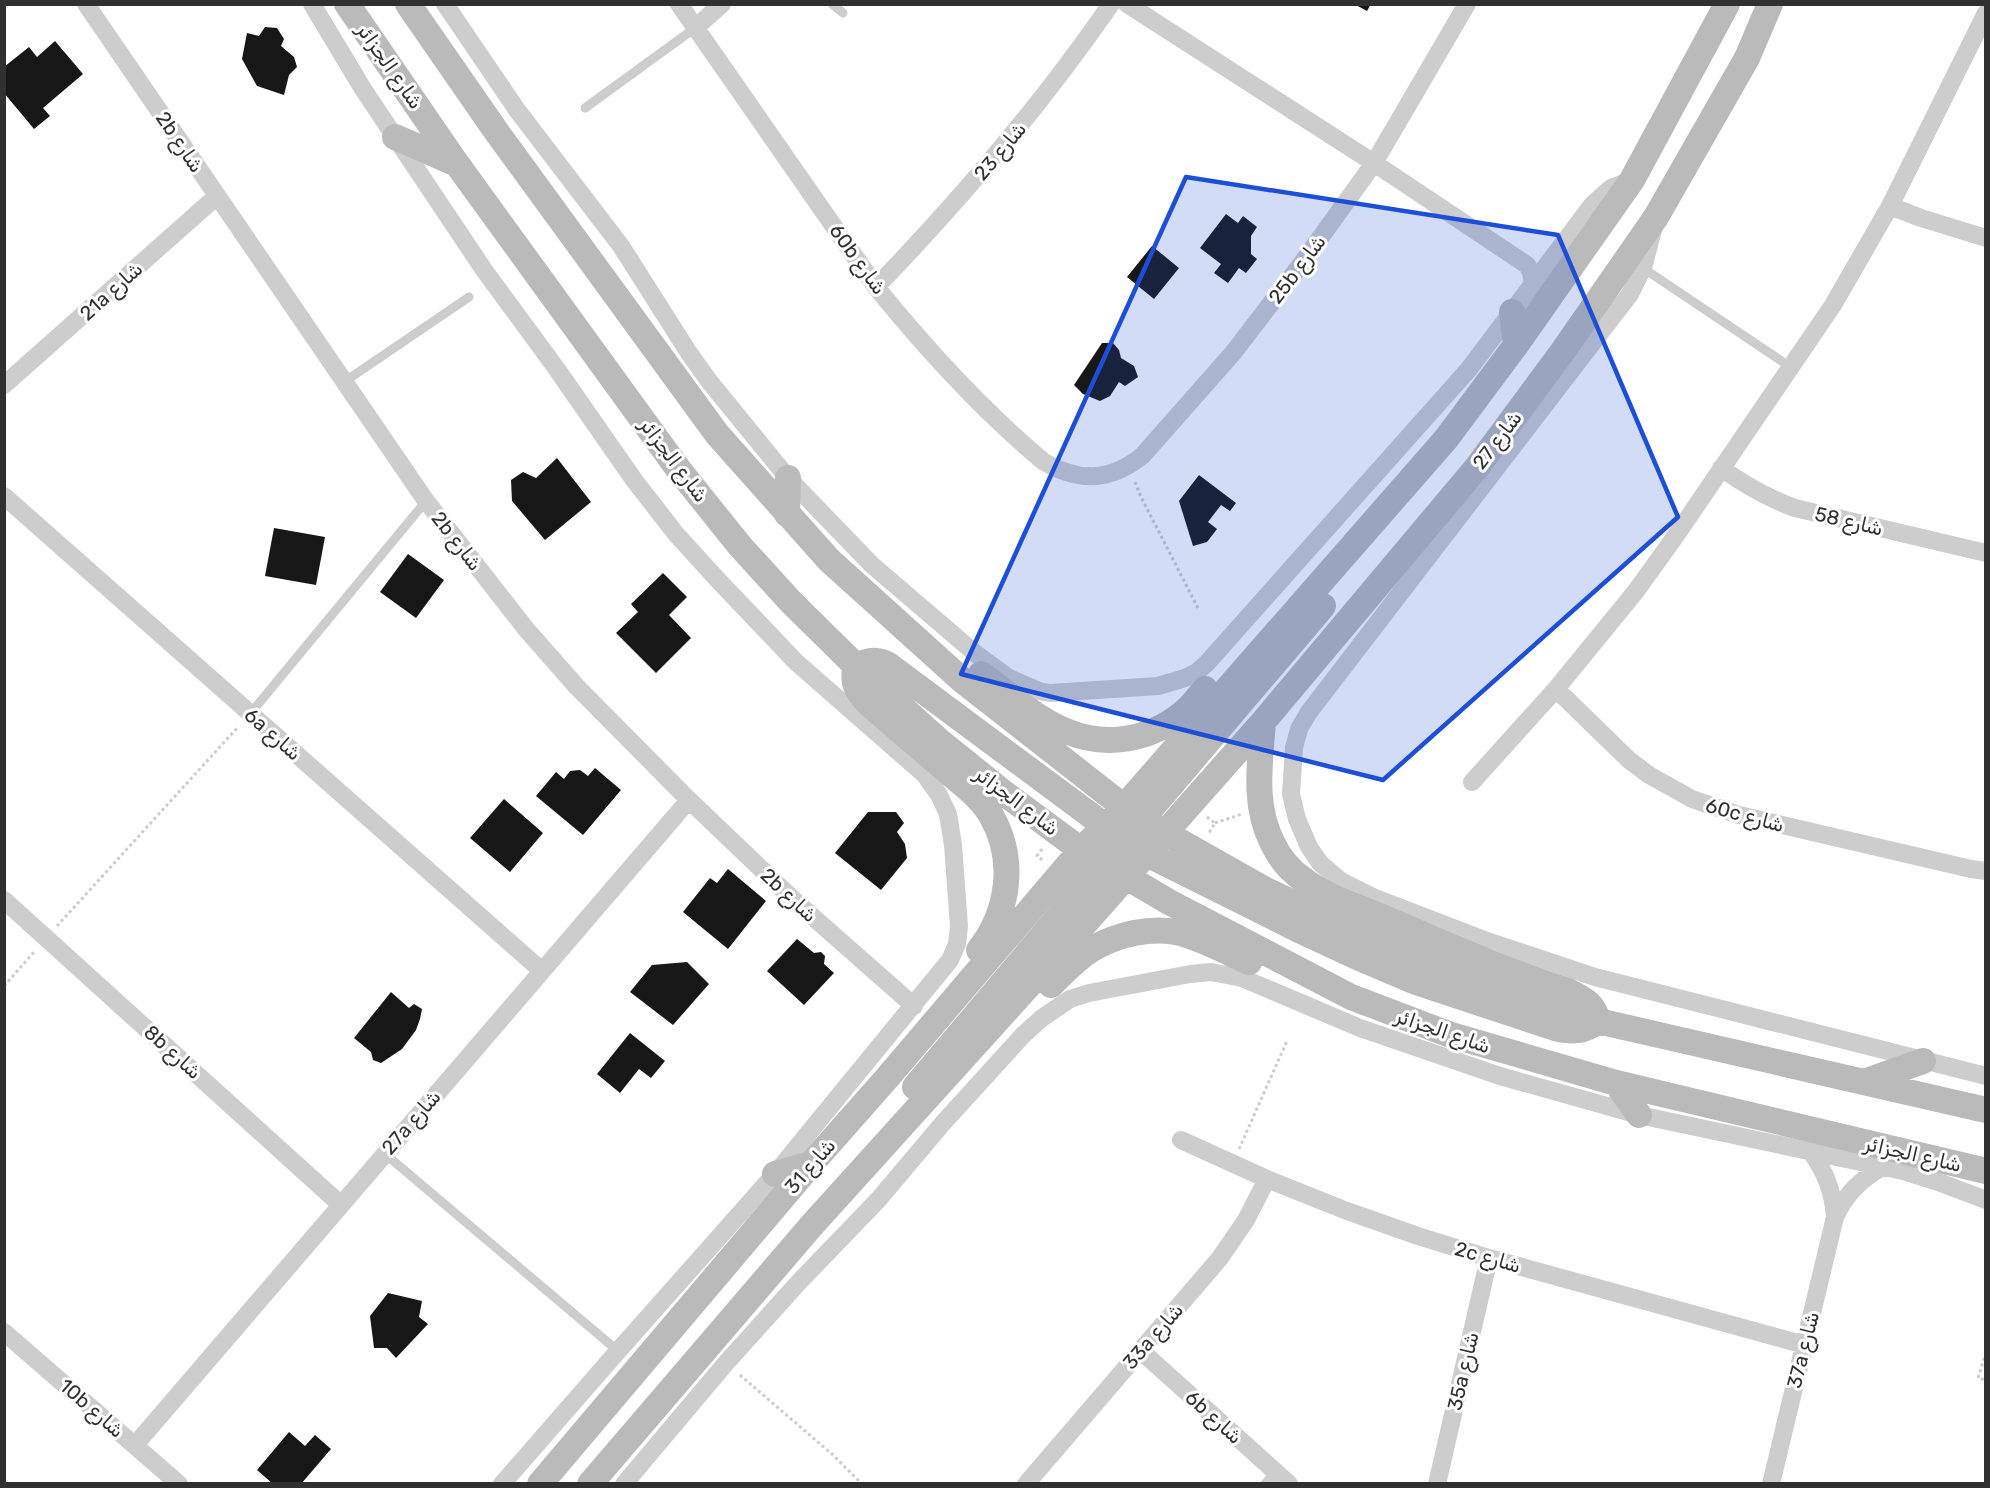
<svg xmlns="http://www.w3.org/2000/svg" width="1990" height="1488" viewBox="0 0 1990 1488" font-family="Rubik,Cairo,sans-serif">
	<style>
		.building { fill: #171717 }
		.lines { fill: none; stroke-linecap: round; stroke-linejoin: round }
		.path { stroke: #cdcdcd; stroke-width: 3; stroke-dasharray: 3 3; stroke-linecap: butt }
		.lane { stroke: #cdcdcd; stroke-width: 9 }
		.street { stroke: #cdcdcd; stroke-width: 18 }
		.secondary { stroke: #bababa; stroke-width: 26 }
		.marked { fill: #1d4ed8; fill-opacity: 0.2; stroke: #1d4ed8; stroke-width: 4.5; stroke-linejoin: round }
		.labels { text-anchor: middle; stroke-width: 6; stroke-linejoin: round; paint-order: stroke }
		.street-label { font-size: 20px; fill: #303030; stroke: #fff }
	</style>
	<rect width="100%" height="100%" fill="#fff"/>
	<path class="building" d="M1354,4H1371L1367,11Z
		M265,27L277,28L284,39L281,46L294,57L297,67L289,75L284,95L257,86L242,59L247,33L259,36Z
		M55,41L83,74L43,108L50,116L34,129L4,93V67L29,47L37,57Z
		M1226,214L1238,223L1243,216L1257,227L1251,236V254L1257,259L1246,273L1239,268L1228,283L1214,273L1221,264L1200,248Z
		M1152,246L1179,268L1154,299L1127,277Z
		M1102,343H1113L1119,350L1121,358L1134,366L1138,377L1125,386L1119,382L1110,396L1100,401L1083,394L1074,385Z
		M557,458L591,502L545,540L512,501L511,480L523,472L536,478Z
		M1199,475L1236,503L1230,511L1221,505L1208,522L1217,529L1207,542L1193,546L1179,501Z
		M274,528L325,537L316,585L265,576Z
		M408,554L444,580L416,618L380,592Z
		M663,573L687,597L669,615L691,638L656,673L616,633L638,612L631,604Z
		M595,768L621,790L583,835L536,796L556,772L564,779L570,771L580,770L588,776Z
		M504,799L543,833L510,872L470,838Z
		M868,812H896L904,823L897,832L905,844L907,858L881,890L835,853Z
		M728,869L766,901L728,949L683,912L710,878L717,883Z
		M797,939L814,953L821,952L825,956L824,964L834,973L804,1005L767,971Z
		M687,962L709,984L673,1025L630,992L652,965Z
		M391,992L409,1008L414,1004L422,1009L420,1019L416,1030L402,1049L381,1063L373,1060L371,1052L354,1038Z
		M630,1033L665,1061L651,1078L639,1069L620,1093L597,1074Z
		M388,1293L422,1301L419,1317L428,1324L396,1358L387,1348H374L370,1316Z
		M289,1432L305,1446L315,1435L331,1449L301,1484H273L257,1470Z"/>
	<g class="lines">
		<path class="path" d="M1135,482L1141,497L1198,608
			M1207,817L1215,823L1209,833
			M1215,823L1242,814
			M1042,849L1037,856L1044,861
			M57,926L238,727
			M4,986L35,951
			M1239,1149L1287,1041
			M1986,1352L1978,1378L1986,1380
			M740,1375L833,1455L862,1484"/>
		<path class="lane" d="M832,4L843,13
			M585,108L695,28
			M1643,268L1789,366
			M344,382L469,297
			M250,714L426,501
			M384,1153L618,1351
			M1265,1484L1275,1472"/>
		<path class="street" d="M86,4L426,501L526,629L577,687L689,800L796,902L914,1006
			M312,4L363,89L484,270L556,368L634,480L676,534L717,579L796,662L925,775L939,795L948,814L953,845L959,926L957,944L950,960L775,1174L618,1351L502,1484
			M445,4L517,110L621,246L689,353L709,381L788,478L872,565L976,654L1009,678L1039,691L1050,693L1158,686L1185,678L1197,672L1207,663L1469,369L1592,205L1611,188L1632,180
			M679,4L876,287C927,350 982,410 1044,462C1079,482 1109,482 1142,456L1233,353L1305,259L1374,163L1467,4
			M1127,4L1374,163L1527,265L1531,272L1533,285
			M695,28L722,4
			M1890,206L1921,218L1986,238
			M1653,230L1643,268L1630,294L1309,712L1299,729L1294,748L1291,794L1297,819L1309,847L1320,863L1341,881L1375,898L1484,940L1595,977L1986,1076
			M876,287C963,197 1040,107 1111,4
			M4,385L217,196
			M1721,468C1745,485 1767,498 1795,508L1986,553
			M4,496L542,971
			M1556,689L1629,760L1649,775L1692,799L1739,815L1971,869L1986,871
			M1472,782L1556,689L1636,591L1677,534L1833,305L1890,206L1986,13
			M4,900L340,1204
			M1181,1140L1267,1179L1347,1211L1418,1236L1489,1258L1805,1345
			M1811,1152C1826,1173 1833,1192 1835,1217
			M4,1332L179,1484
			M1140,1350L1289,1484
			M135,1445L689,800
			M624,1484L726,1363L799,1282L878,1200L943,1123L1023,1035L1042,1018L1070,999L1089,993L1190,974L1211,972L1242,978L1360,1028L1500,1076L1639,1115L1903,1171L1941,1183L1986,1200
			M1026,1484L1220,1258L1246,1220L1267,1179
			M1437,1484L1489,1258
			M1771,1484L1835,1217C1846,1194 1860,1180 1882,1167"/>
		<path class="secondary" d="M347,4L457,164L679,470L740,546L791,602L856,666L937,739L1004,793L1081,850L1169,902L1351,997L1451,1035L1616,1083L1986,1171
			M408,4L496,131L717,434L829,560L963,681L1124,807L1165,833L1264,889L1365,937L1424,960L1598,1021L1986,1110
			M395,137L457,164
			M1512,312L1516,345
			M787,514L788,478
			M981,674C1007,693 1036,719 1066,731C1106,748 1150,740 1183,713C1192,706 1198,697 1205,689
			M1133,847L1301,931L1357,957L1416,982L1555,1028C1572,1032 1584,1032 1598,1021C1593,1002 1584,1000 1568,991C1504,971 1443,943 1382,917C1356,906 1326,897 1304,880C1290,871 1279,857 1272,842C1253,804 1260,763 1263,722
			M1126,877C1126,853 1128,839 1142,819L1323,606
			M979,950C1009,912 1016,860 992,817C982,798 963,785 947,771C920,748 893,725 867,702C857,691 851,682 856,666C868,660 875,659 887,664L1105,826L1120,833
			M1051,985C1064,972 1077,958 1092,949C1118,934 1152,926 1181,933C1205,940 1227,952 1249,962
			M1864,1082L1923,1061
			M1616,1083L1639,1115
			M915,1087L1114,851
			M775,1174L811,1164
			M540,1484L811,1164L887,1078L1081,850L1124,807L1446,439L1516,345L1632,180L1727,4
			M590,1484L812,1225L1087,921L1263,722L1478,466L1563,351L1656,217L1747,58L1770,4"/>
	</g>
	<path class="marked" d="M1186,177L1558,235L1678,517L1383,780L961,674Z"/>
	<g class="labels">
		<g class="street-label">
			<text transform="translate(390 66) rotate(55)" y="7">شارع الجزائر</text>
			<text transform="translate(180 142) rotate(56)" y="7">2b شارع</text>
			<text transform="translate(1000 151) rotate(-50)" y="7">شارع 23</text>
			<text transform="translate(858 259) rotate(54)" y="7">60b شارع</text>
			<text transform="translate(1297 269) rotate(-53)" y="7">25b شارع</text>
			<text transform="translate(111 291) rotate(-42)" y="7">21a شارع</text>
			<text transform="translate(1497 440) rotate(-53)" y="7">شارع 27</text>
			<text transform="translate(674 460) rotate(53)" y="7">شارع الجزائر</text>
			<text transform="translate(1849 521) rotate(13)" y="7">شارع 58</text>
			<text transform="translate(457 541) rotate(52)" y="7">2b شارع</text>
			<text transform="translate(273 734) rotate(41)" y="7">6a شارع</text>
			<text transform="translate(1017 801) rotate(37)" y="7">شارع الجزائر</text>
			<text transform="translate(1745 815) rotate(15)" y="7">60c شارع</text>
			<text transform="translate(789 895) rotate(43)" y="7">2b شارع</text>
			<text transform="translate(1443 1031) rotate(19)" y="7">شارع الجزائر</text>
			<text transform="translate(173 1052) rotate(42)" y="7">8b شارع</text>
			<text transform="translate(411 1122) rotate(-49)" y="7">27a شارع</text>
			<text transform="translate(1913 1154) rotate(13)" y="7">شارع الجزائر</text>
			<text transform="translate(810 1166) rotate(-49)" y="7">شارع 31</text>
			<text transform="translate(1488 1257) rotate(16)" y="7">2c شارع</text>
			<text transform="translate(1153 1336) rotate(-49)" y="7">33a شارع</text>
			<text transform="translate(1803 1350) rotate(-76)" y="7">37a شارع</text>
			<text transform="translate(1463 1371) rotate(-77)" y="7">35a شارع</text>
			<text transform="translate(92 1408) rotate(41)" y="7">10b شارع</text>
			<text transform="translate(1214 1417) rotate(42)" y="7">6b شارع</text>
		</g>
	</g>
	<rect width="1990" height="1488" fill="none" stroke="#303030" stroke-width="12"/>
</svg>
